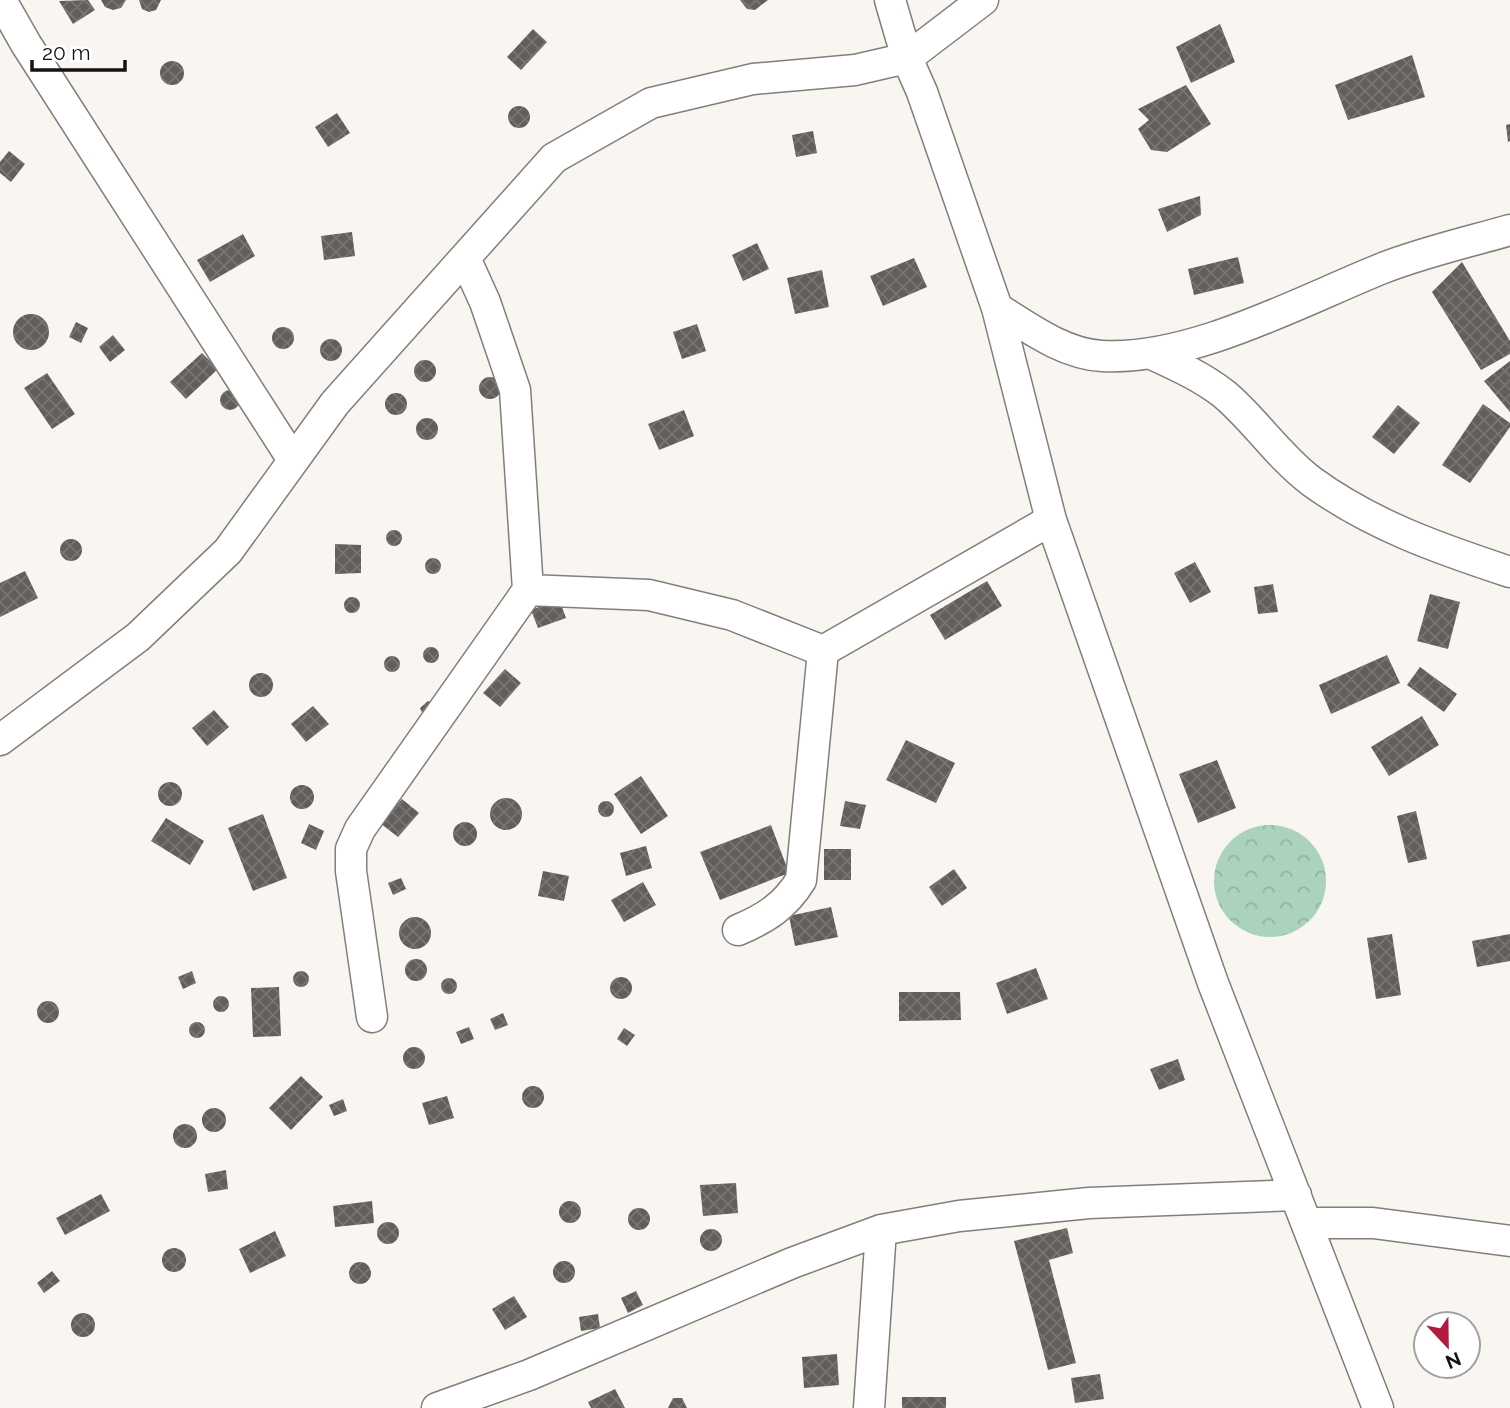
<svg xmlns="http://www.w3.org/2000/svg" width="1510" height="1408" viewBox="0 0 1510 1408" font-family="Raleway,sans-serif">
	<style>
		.forest { fill: url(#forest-crowns) }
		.building { fill: url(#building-cross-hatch) }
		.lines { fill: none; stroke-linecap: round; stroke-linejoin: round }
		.minor-casing { stroke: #827f7b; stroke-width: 33 }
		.minor { stroke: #fff; stroke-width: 30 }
	</style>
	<defs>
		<pattern id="forest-crowns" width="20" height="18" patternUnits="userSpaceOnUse" patternTransform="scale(1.75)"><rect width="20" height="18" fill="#abd2bc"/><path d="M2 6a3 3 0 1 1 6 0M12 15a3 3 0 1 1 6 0" fill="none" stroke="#92b3a1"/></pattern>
		<pattern id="building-cross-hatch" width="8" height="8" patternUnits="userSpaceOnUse" patternTransform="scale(1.75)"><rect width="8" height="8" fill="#625f5b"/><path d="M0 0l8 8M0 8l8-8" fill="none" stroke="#787572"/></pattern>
	</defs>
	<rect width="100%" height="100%" fill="#f9f6f1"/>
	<path class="forest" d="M1214 881a56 56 0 1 1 112 0a56 56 0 1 1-112 0Z"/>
	<path class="building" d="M88,0L95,10L73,24L59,1Z
		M101,0H126L121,8L113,10L105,7Z
		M139,0H161L156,10L149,12L142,9Z
		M740,0H768L755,10L747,9Z
		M1220,24L1235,62L1191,83L1176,47Z
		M533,29L547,42L521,70L507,57Z
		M1412,55L1425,97L1348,120L1335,85Z
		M160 73a12 12 0 1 1 24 0a12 12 0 1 1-24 0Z
		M1186,85L1211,124L1167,152L1151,150L1138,129L1149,120L1138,109Z
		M508 117a11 11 0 1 1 22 0a11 11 0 1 1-22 0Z
		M337,113L350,133L328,147L315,127Z
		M1510,124V141L1508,142L1506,125Z
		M813,131L817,153L796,157L792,135Z
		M9,151L25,164L11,182L0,173V162Z
		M1200,196L1201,215L1167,232L1158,209Z
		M352,232L355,256L324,260L321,236Z
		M243,234L255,256L210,282L197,260Z
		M757,243L769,269L743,281L732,255Z
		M1238,257L1244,283L1194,295L1188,269Z
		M914,258L927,287L883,306L870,276Z
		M1462,262L1510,341V354L1481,370L1432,292Z
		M822,270L829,307L795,314L787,278Z
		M13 332a18 18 0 1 1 36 0a18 18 0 1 1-36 0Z
		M76,322L88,328L81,343L69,337Z
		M697,324L706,351L682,359L673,332Z
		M272 338a11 11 0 1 1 22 0a11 11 0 1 1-22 0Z
		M113,335L125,350L110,362L99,347Z
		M320 350a11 11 0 1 1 22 0a11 11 0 1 1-22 0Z
		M202,353L218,369L186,399L170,382Z
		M414 371a11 11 0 1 1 22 0a11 11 0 1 1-22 0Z
		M1510,361V412L1484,381Z
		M47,373L75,414L52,429L24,388Z
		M479 388a11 11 0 1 1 22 0a11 11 0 1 1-22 0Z
		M220 400a10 10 0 1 1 20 0a10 10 0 1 1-20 0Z
		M385 404a11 11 0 1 1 22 0a11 11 0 1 1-22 0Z
		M1483,404L1510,423V427L1470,483L1442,465Z
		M1398,405L1420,423L1394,454L1372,437Z
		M684,410L694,436L659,450L648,424Z
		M416 429a11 11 0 1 1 22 0a11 11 0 1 1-22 0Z
		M386 538a8 8 0 1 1 16 0a8 8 0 1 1-16 0Z
		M60 550a11 11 0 1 1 22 0a11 11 0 1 1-22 0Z
		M335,544L361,545V573L335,574Z
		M425 566a8 8 0 1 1 16 0a8 8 0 1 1-16 0Z
		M1195,562L1211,592L1190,603L1174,573Z
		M25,571L38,598L0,617V583Z
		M987,581L1002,606L945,640L930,615Z
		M1273,584L1278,612L1258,614L1254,587Z
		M1430,594L1460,602L1448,649L1417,641Z
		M344 605a8 8 0 1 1 16 0a8 8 0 1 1-16 0Z
		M559,599L566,618L538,628L531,610Z
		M423 655a8 8 0 1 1 16 0a8 8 0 1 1-16 0Z
		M1387,655L1400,683L1331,714L1319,685Z
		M384 664a8 8 0 1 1 16 0a8 8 0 1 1-16 0Z
		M1420,667L1457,694L1444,712L1407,685Z
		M505,669L521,683L500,707L483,693Z
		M249 685a12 12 0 1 1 24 0a12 12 0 1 1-24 0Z
		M428,701L433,703L424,717L420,708Z
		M313,706L329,724L306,742L291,724Z
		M214,710L229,727L207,746L192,728Z
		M1422,716L1439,745L1389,776L1371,747Z
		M906,740L955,763L936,803L886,780Z
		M1217,760L1236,808L1198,823L1179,774Z
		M641,776L668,816L641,834L614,794Z
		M158 794a12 12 0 1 1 24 0a12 12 0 1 1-24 0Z
		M290 797a12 12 0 1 1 24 0a12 12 0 1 1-24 0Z
		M490 814a16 16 0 1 1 32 0a16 16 0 1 1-32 0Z
		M402,799L419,813L398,837L380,823Z
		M598 809a8 8 0 1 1 16 0a8 8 0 1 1-16 0Z
		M845,801L866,805L860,829L840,826Z
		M1416,811L1427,859L1408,863L1397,816Z
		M263,814L287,878L253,891L228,828Z
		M166,818L204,841L190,865L151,841Z
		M453 834a12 12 0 1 1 24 0a12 12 0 1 1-24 0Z
		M309,824L324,831L316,850L301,843Z
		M771,825L789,873L720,900L700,852Z
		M646,846L652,868L626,876L620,853Z
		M824,849H851V880H824Z
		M954,869L967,888L942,906L929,887Z
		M543,871L569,876L564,901L538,896Z
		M401,878L406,889L393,895L388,883Z
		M643,882L656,905L624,922L611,900Z
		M831,907L838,937L795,946L789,916Z
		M399 933a16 16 0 1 1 32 0a16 16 0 1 1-32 0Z
		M1392,934L1401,995L1376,999L1367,938Z
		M1510,934V961L1477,967L1472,941Z
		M405 970a11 11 0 1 1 22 0a11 11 0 1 1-22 0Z
		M1036,968L1048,999L1007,1014L996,983Z
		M293 979a8 8 0 1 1 16 0a8 8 0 1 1-16 0Z
		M192,971L196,983L183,989L178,977Z
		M610 988a11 11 0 1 1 22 0a11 11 0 1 1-22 0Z
		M441 986a8 8 0 1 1 16 0a8 8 0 1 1-16 0Z
		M279,987L281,1036L253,1037L251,988Z
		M899,992H960L961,1020L899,1021Z
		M213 1004a8 8 0 1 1 16 0a8 8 0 1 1-16 0Z
		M37 1012a11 11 0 1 1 22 0a11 11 0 1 1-22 0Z
		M503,1013L508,1025L495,1030L490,1019Z
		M189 1030a8 8 0 1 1 16 0a8 8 0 1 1-16 0Z
		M469,1027L474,1039L461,1044L456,1032Z
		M624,1028L635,1035L627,1046L617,1039Z
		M403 1058a11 11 0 1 1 22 0a11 11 0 1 1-22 0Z
		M1178,1059L1185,1080L1159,1090L1150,1069Z
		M301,1076L323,1097L291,1130L269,1108Z
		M522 1097a11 11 0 1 1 22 0a11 11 0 1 1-22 0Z
		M447,1096L454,1118L429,1125L422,1103Z
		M343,1099L347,1111L334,1116L329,1105Z
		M202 1120a12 12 0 1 1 24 0a12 12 0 1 1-24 0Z
		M173 1136a12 12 0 1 1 24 0a12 12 0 1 1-24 0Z
		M226,1170L228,1189L208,1192L205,1174Z
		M736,1183L738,1213L703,1216L700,1185Z
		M101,1194L110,1211L65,1235L56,1218Z
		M559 1212a11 11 0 1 1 22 0a11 11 0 1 1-22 0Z
		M372,1201L374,1223L335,1227L333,1206Z
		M628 1219a11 11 0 1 1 22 0a11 11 0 1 1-22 0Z
		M377 1233a11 11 0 1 1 22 0a11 11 0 1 1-22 0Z
		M1067,1228L1073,1253L1049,1260L1076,1363L1048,1370L1014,1241Z
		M700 1240a11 11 0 1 1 22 0a11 11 0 1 1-22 0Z
		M275,1231L286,1256L250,1273L239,1249Z
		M162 1260a12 12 0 1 1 24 0a12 12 0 1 1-24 0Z
		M553 1272a11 11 0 1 1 22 0a11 11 0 1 1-22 0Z
		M349 1273a11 11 0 1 1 22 0a11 11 0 1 1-22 0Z
		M52,1271L60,1281L44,1293L37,1283Z
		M636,1291L643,1305L628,1313L621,1298Z
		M514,1296L527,1317L505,1330L492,1309Z
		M71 1325a12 12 0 1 1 24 0a12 12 0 1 1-24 0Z
		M598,1314L600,1328L581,1331L579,1317Z
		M837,1354L839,1385L804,1388L802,1357Z
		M1100,1374L1104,1399L1075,1403L1071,1378Z
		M615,1389L625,1408H591L588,1402Z
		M902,1397H946V1408H902Z
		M673,1398H682L687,1408H668Z"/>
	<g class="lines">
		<defs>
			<path id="minor" d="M1,0L26,44L293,460
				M890,0L907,58L922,92L997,308L1051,520L1213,983L1378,1408
				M465,258L485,302L515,390L528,590L649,595L732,615L823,651L1051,520
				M997,308C1029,328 1064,354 1102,356C1191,361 1301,301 1383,268C1424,252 1468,242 1510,230
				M1154,355C1178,366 1202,377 1224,394C1255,420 1278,456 1311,481C1371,525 1440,549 1510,572
				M0,740L138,637L228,551L335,403L554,158L651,103L753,79L855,70L907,58L983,0
				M738,930C766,918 785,906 801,880L823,651
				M372,1017L351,871V849L360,829L528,590
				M1308,1223H1373L1510,1241
				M437,1408L529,1375L792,1263L881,1230L959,1216L1089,1203L1296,1195
				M869,1408L881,1230"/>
		</defs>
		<use href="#minor" class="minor-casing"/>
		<use href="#minor" class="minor"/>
	</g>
	<g transform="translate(1447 1345) rotate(158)"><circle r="33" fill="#ffffff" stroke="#a1a1a0" stroke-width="2"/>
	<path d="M0-5L12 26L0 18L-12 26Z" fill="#b01c3f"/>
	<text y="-10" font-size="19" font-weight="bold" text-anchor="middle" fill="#151312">N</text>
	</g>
	<path d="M32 60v10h93v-10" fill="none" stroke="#151312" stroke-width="3.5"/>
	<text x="42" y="60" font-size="21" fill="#151312" stroke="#ffffff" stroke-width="5" paint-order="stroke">20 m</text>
</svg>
